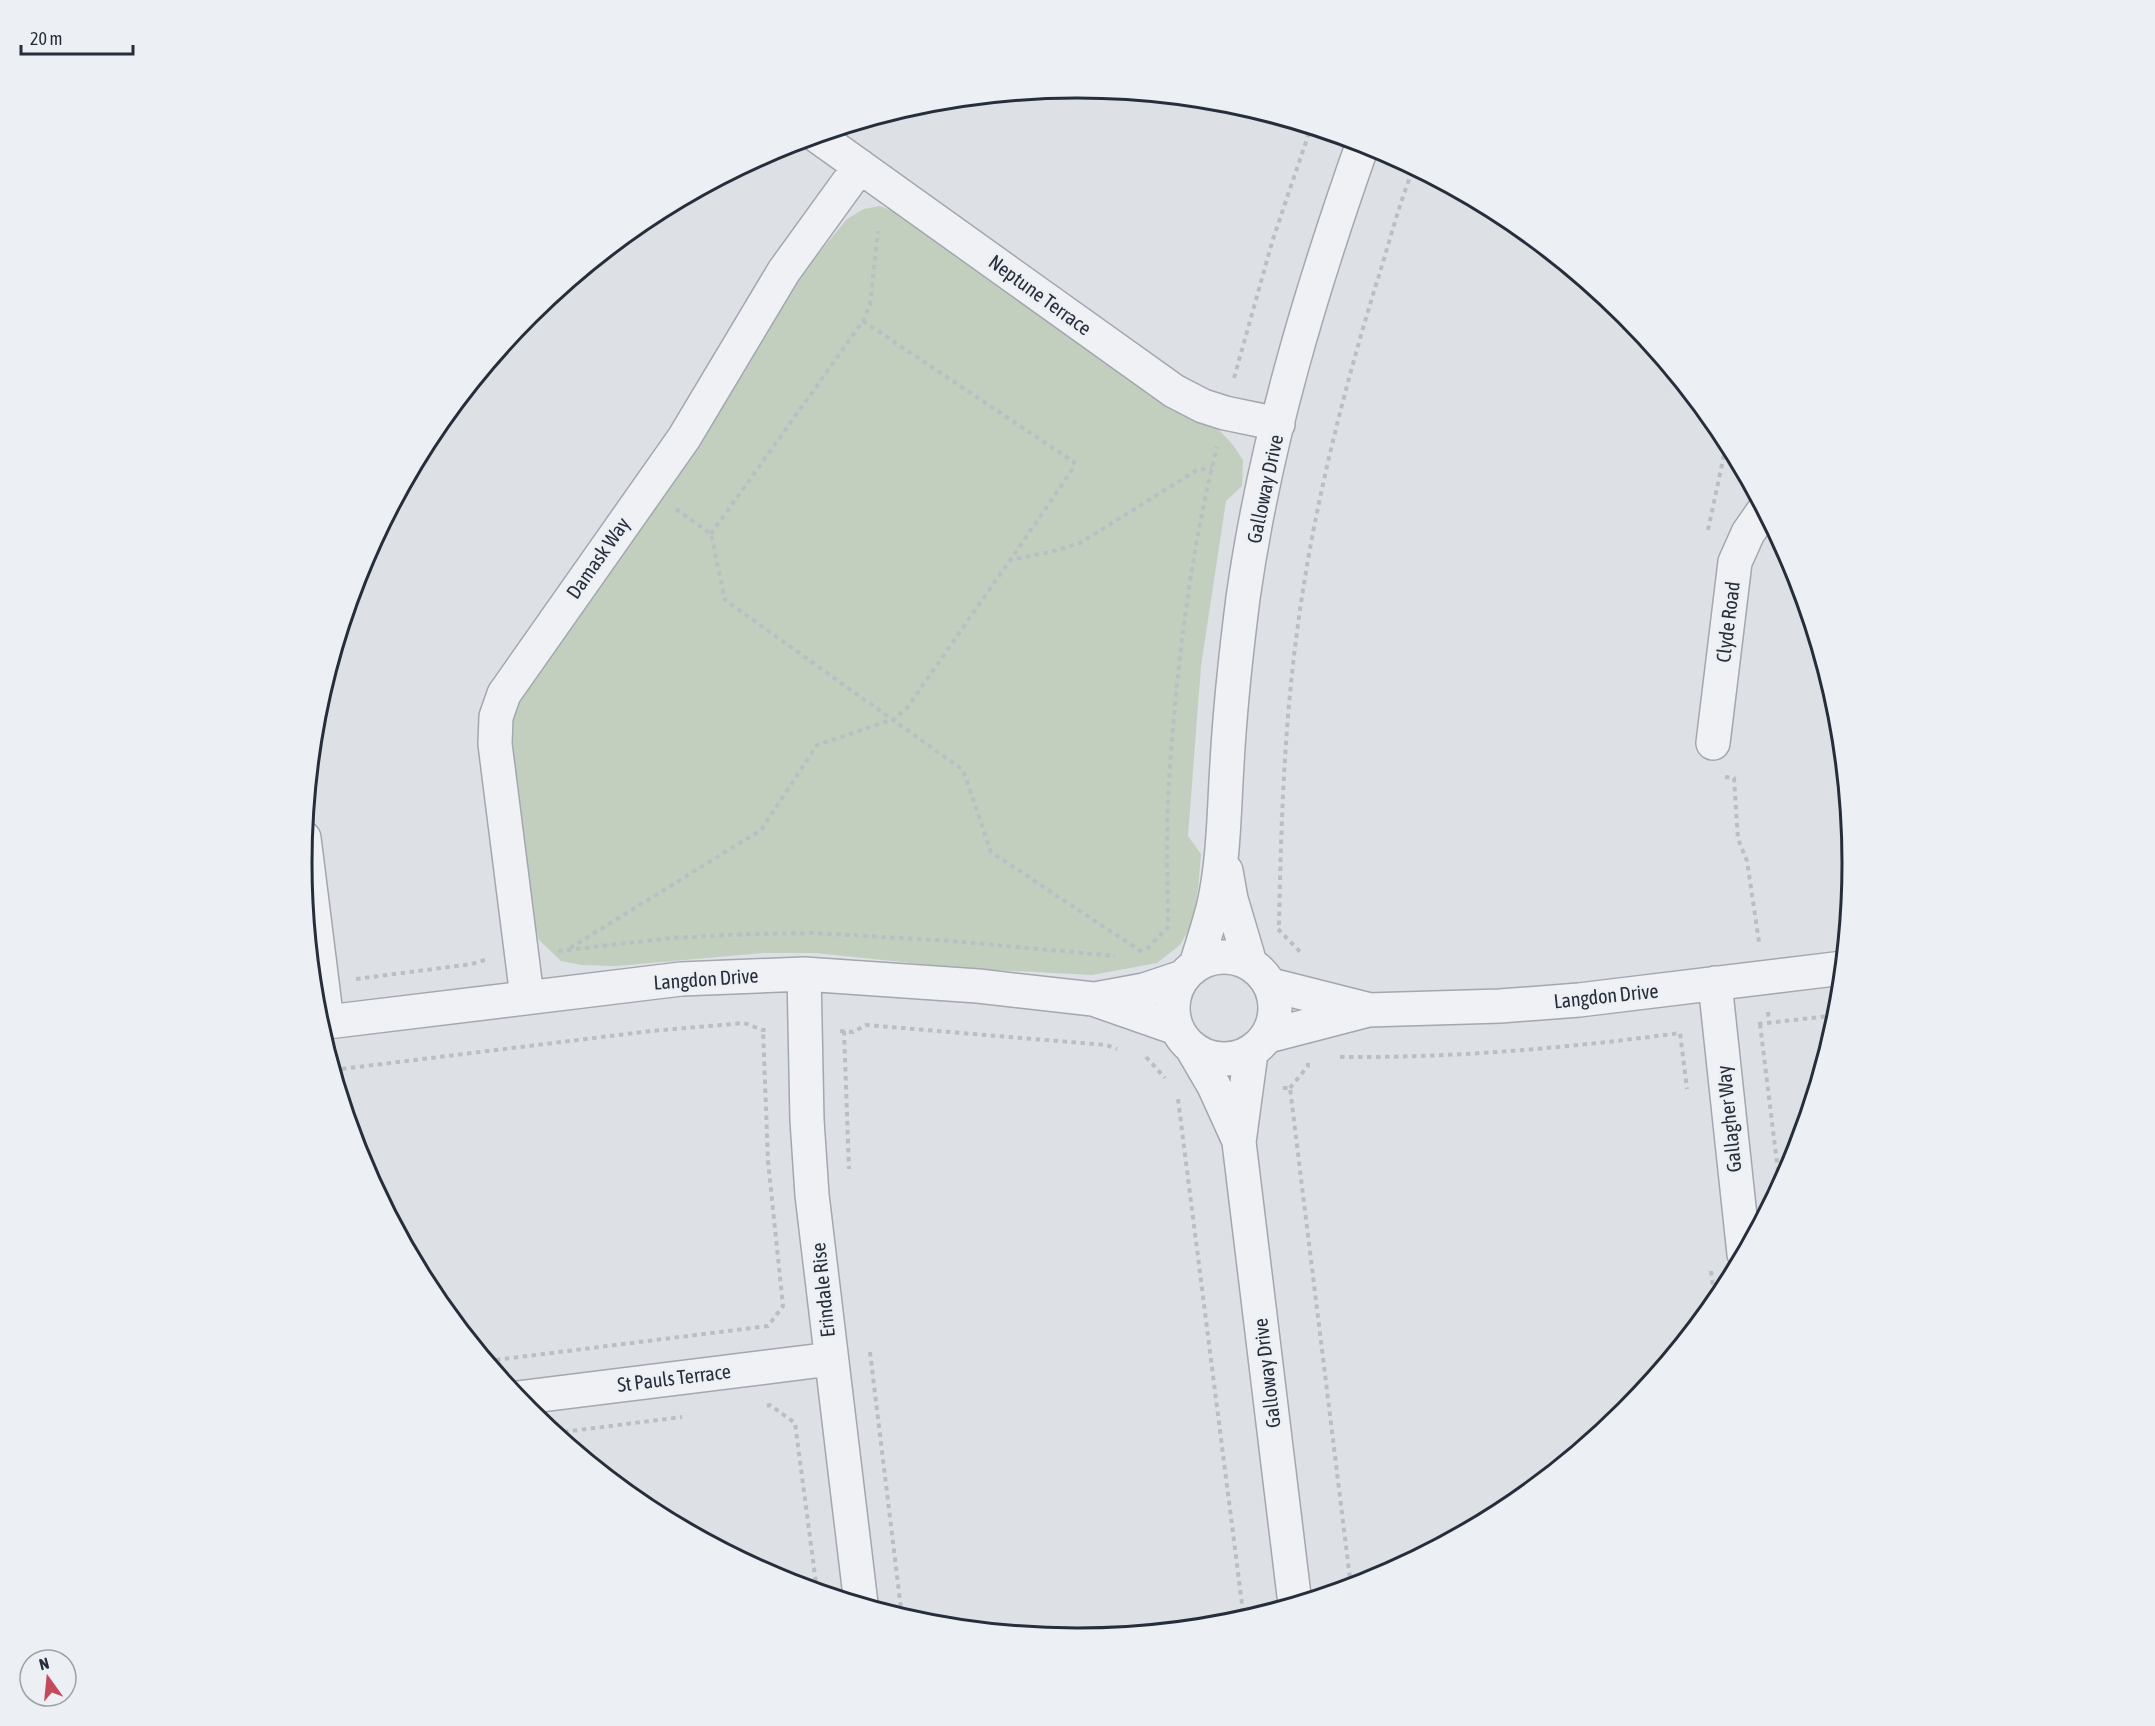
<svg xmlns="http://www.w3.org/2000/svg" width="2155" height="1726" viewBox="0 0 2155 1726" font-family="'Asap Condensed',sans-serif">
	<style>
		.green { fill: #c2cfbe }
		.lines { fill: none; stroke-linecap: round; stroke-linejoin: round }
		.minor-casing { stroke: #a3a7af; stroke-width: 36 }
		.path { stroke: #bbbec4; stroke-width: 4; stroke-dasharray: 4.5 4.5; stroke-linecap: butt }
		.minor { stroke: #eff1f4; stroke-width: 33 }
		.labels { text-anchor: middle; stroke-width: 4.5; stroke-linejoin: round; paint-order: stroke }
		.street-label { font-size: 20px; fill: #272e3b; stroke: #eceff3 }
		.rim { fill: none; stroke: #272e3b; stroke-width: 3 }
	</style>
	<rect width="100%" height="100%" fill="#dde0e5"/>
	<path class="green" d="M880,206L895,212L1221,432L1233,445L1243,460L1242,486L1226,501L1201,666L1188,836L1201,854L1198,889L1192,924L1180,945L1157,963L1092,975L958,968L816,953H763L617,966L581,965L561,961L539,940L532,914L517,818L513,741L514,712L520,695L691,443L744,373L801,275L847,219L864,209Z"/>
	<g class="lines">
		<defs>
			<path id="minor" d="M816,135L1174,391L1203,406L1225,413L1278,424
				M1713,743L1735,562L1748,533L1764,510
				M304,838L327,1022
				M1226,871L1231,899L1250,963
				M1173 1008a51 51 0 1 1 102 0a51 51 0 1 1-102 0Z
				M1196,965C1202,945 1209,925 1214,904C1224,859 1224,810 1227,764C1230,708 1236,653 1243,598C1265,442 1311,290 1363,143
				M804,974L807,1120L812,1195L861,1604
				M1715,983L1744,1254
				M1271,985L1366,1009
				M527,997L495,744L496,717L504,694L684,438L784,271L860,166
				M1095,999L1144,990L1183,977
				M319,1023L681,979L804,974L978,986L1093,999L1176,1028
				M1268,1036L1368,1010L1500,1006L1579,1000L1843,968
				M1193,1050L1214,1086L1239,1141
				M1251,1053L1239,1142L1295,1604
				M517,1398L831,1359"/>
		</defs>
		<use href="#minor" class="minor-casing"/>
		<path class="path" d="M863,321L1074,462V467L1011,559
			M1234,378L1273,239L1311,127
			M676,509L711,534L725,600L963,770L991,852L1142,952
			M1708,530L1727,441
			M711,534L863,321L870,305L878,231
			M1725,777L1734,778L1738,839L1747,861L1759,942
			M1279,925C1281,827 1284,729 1297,632C1312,515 1341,400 1375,288C1388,248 1398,206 1414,167
			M1278,929L1302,954
			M570,948L761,830L817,745L894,719L907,708L1010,560L1050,552L1080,543L1197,470L1212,468
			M1147,949L1168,927C1168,885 1166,842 1168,799C1175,681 1188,562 1217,447
			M558,951L671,938L750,934L815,933L951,941L1115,956
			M356,979L472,964L488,959
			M1768,1012L1769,1023
			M1758,1024L1839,1015
			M1760,1024L1780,1187
			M840,1031L853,1032L866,1025L1106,1045L1117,1049
			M844,1031L849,1169
			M1146,1057L1165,1078
			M1340,1057C1454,1058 1567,1048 1680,1033L1687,1089
			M333,1070L651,1031L744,1023L763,1030H770
			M1283,1088H1290L1351,1587
			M1290,1088L1308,1066V1062
			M1178,1099L1244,1620
			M1711,1271L1715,1303
			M870,1352L902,1617
			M487,1361L768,1326L783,1306L768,1161L763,1030
			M767,1406L770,1405L795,1423L817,1591
			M555,1433L682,1417"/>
		<use href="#minor" class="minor"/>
	</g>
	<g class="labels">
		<g class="street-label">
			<text transform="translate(1040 295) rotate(36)" y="7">Neptune Terrace</text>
			<text transform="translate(1265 489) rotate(-78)" y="7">Galloway Drive</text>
			<text transform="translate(598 558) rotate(-55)" y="7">Damask Way</text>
			<text transform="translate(1728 622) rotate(-83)" y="7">Clyde Road</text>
			<text transform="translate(706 979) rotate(-4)" y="7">Langdon Drive</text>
			<text transform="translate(1606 996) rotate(-6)" y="7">Langdon Drive</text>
			<text transform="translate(1729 1119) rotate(-96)" y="7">Gallagher Way</text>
			<text transform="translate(823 1290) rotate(-96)" y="7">Erindale Rise</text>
			<text transform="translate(1267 1373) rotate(-97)" y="7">Galloway Drive</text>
			<text transform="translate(674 1378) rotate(-7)" y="7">St Pauls Terrace</text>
		</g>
	</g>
	<path d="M0 0H2155V1726H0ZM312 863a765 765 0 1 1 1530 0a765 765 0 1 1-1530 0Z" fill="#eceff3" fill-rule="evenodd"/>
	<path class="rim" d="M312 863a765 765 0 1 1 1530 0a765 765 0 1 1-1530 0Z"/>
	<g transform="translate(48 1678) rotate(345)"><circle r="28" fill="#eceff3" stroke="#9da2a9" stroke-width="1.5"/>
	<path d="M0-4.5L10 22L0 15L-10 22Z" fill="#c3495c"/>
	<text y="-9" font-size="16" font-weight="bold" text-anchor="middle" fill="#272e3b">N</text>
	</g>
	<path d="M21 45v9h112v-9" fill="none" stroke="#272e3b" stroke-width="3"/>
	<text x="30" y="45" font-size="18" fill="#272e3b" stroke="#eceff3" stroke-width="4.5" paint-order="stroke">20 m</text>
</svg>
